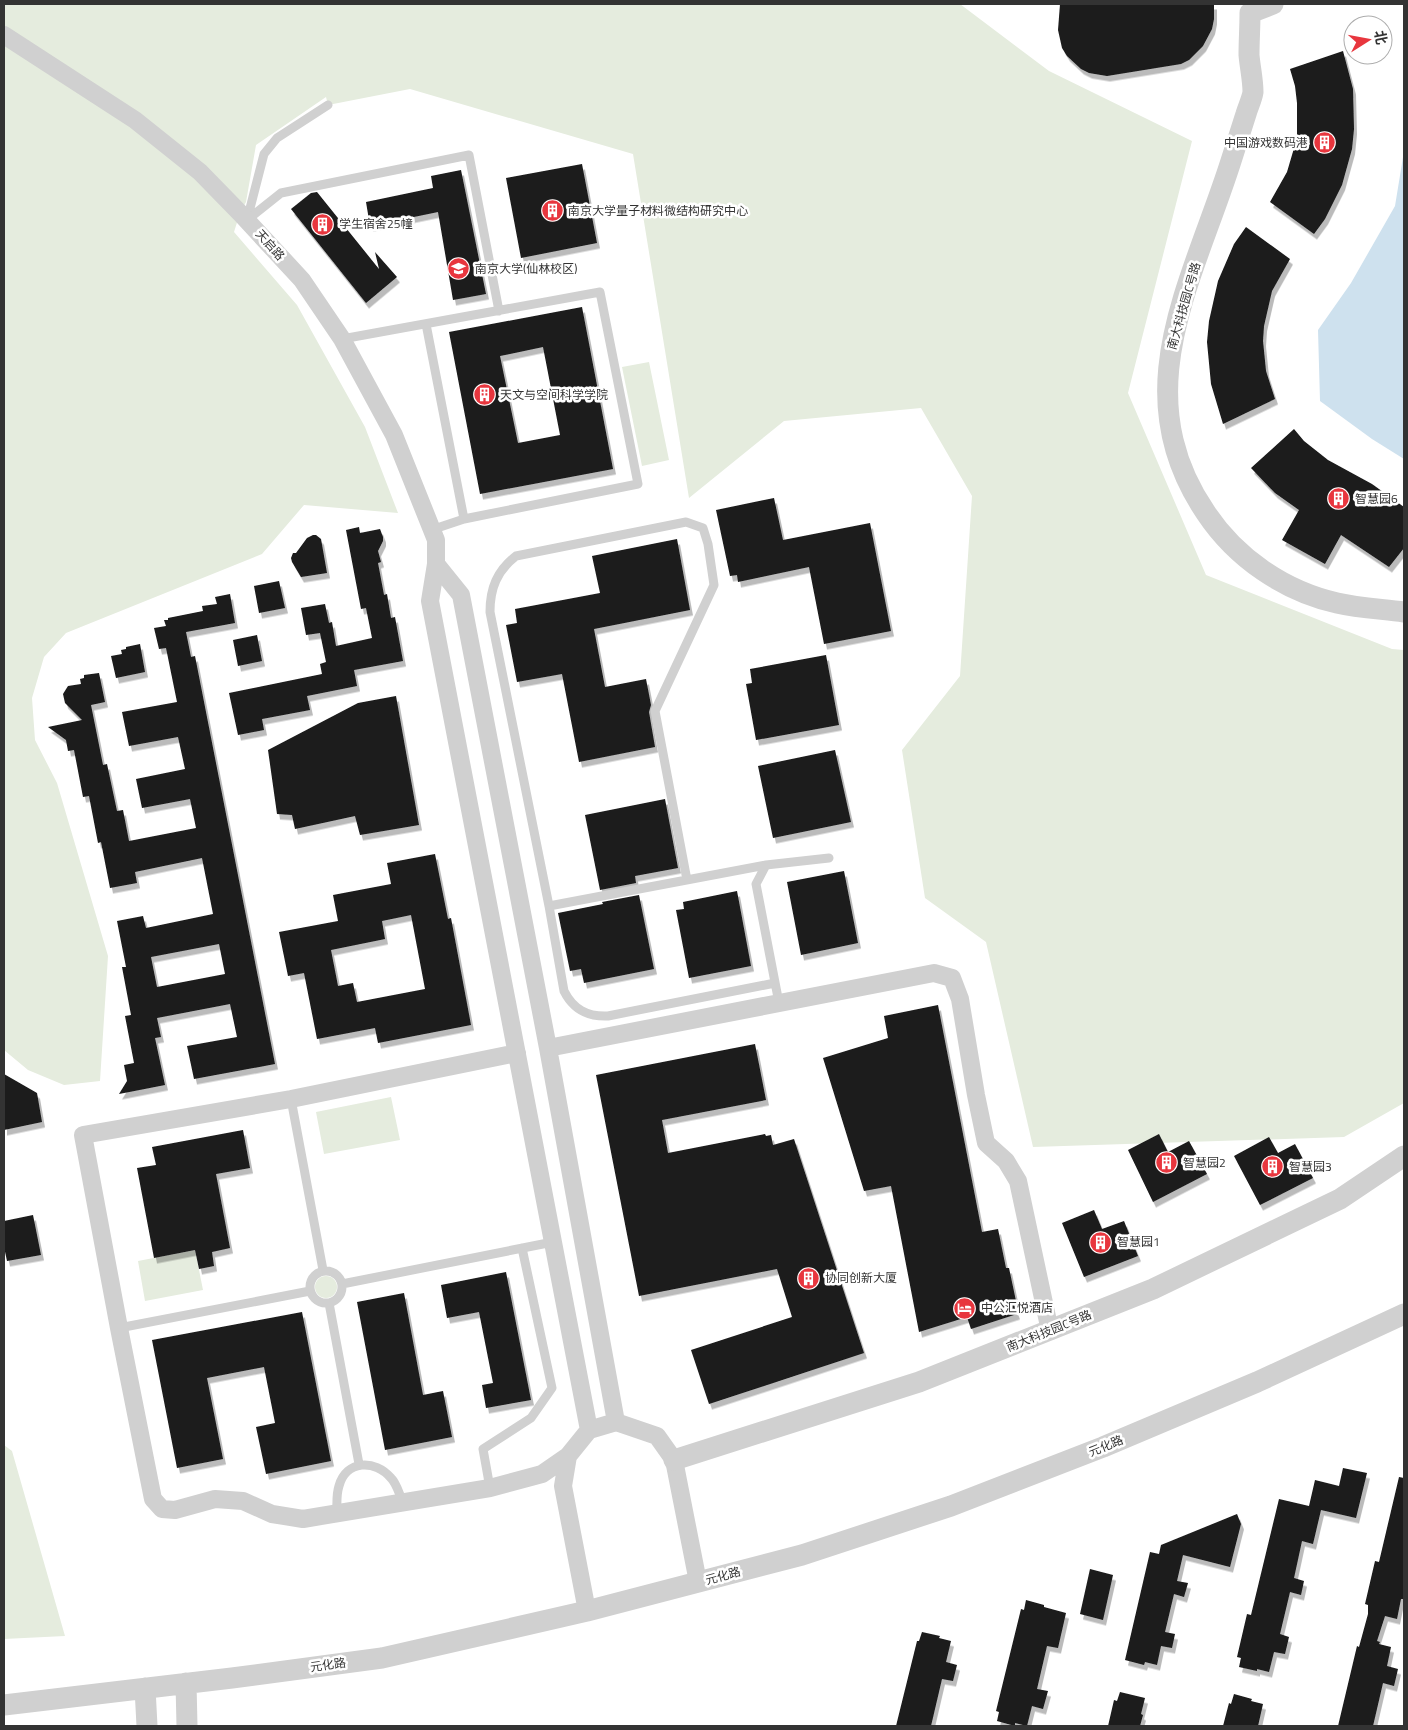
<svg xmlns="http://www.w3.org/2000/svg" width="1408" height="1730" viewBox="0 0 1408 1730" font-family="'Titillium Web','Noto Sans SC',sans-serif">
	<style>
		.green { fill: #e5ecde }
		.water { fill: #cee1ee }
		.building { fill: #1a1a1a; fill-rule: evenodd; filter: url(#shadow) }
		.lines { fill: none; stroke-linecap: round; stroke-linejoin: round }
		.service { stroke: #d0d0d0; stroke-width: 9 }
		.minor { stroke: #d0d0d0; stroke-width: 18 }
		.tertiary { stroke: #d0d0d0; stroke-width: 21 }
		.labels { text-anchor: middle; stroke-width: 5; stroke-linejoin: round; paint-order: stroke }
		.poi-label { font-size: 12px; fill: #333; stroke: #fff; text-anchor: start }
		.street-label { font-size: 12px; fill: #333; stroke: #fff }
	</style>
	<defs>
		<filter id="shadow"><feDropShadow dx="3" dy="5.5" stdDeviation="0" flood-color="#0004"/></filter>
	</defs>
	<rect width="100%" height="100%" fill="#fff"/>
	<path class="green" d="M4,4H960L1049,71L1192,141L1128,393L1206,575L1392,649L1404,650V1103L1344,1137L1033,1147L986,942L925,898L902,750L960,676L972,496L921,408L784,421L689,498L633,154L410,89L328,105L326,97L256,145L246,202L240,213L234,232L297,305L365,427L398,513L304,505L262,554L66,633L44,657L32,698L35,740L57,783L108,956L100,1081L64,1085L28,1070L4,1050Z
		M649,362L669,460L642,466L622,367Z
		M391,1097L400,1140L324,1154L316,1112Z
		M195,1250L203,1290L145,1301L138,1261Z
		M315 1287a11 11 0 1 1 22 0a11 11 0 1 1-22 0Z
		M4,1445L12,1451L65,1636L4,1639Z"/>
	<path class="water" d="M1404,151V459L1372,439L1320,401L1318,330L1351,283L1395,206Z"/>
	<path class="building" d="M1060,4H1214V19L1212,29L1203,46L1189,60L1181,64L1107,76L1089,73L1081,69L1067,56L1062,48L1058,30Z
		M1343,51L1353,89L1354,129L1352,149L1342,185L1325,219L1314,234L1270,202L1287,172L1297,138V103L1295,86L1290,69Z
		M582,164L597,243L521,258L506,178Z
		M461,170L486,294L453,300L438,212L370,226L366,202L433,188L431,176Z
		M317,192L379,269L375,252L397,277L366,303L291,209L311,193Z
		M1246,227L1290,259L1272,291L1264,326L1263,341L1266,371L1275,399L1223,424L1211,384L1207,342L1209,321L1218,281L1234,244Z
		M582,307L613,469L480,494L449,332ZM543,347L560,435L518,443L500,356Z
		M1294,429L1304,441L1328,460L1372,484L1404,507V548L1389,567L1341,535L1325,564L1282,540L1299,510L1275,493L1251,468Z
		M774,498L783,540L870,523L891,631L824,644L809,567L738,582L737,575L730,576L716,510Z
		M359,527L360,533L380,529L383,537V541L378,551L381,562L378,563L384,595L387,594L391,618L395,617L403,661L354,670L357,686L307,696L310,710L262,719L264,730L238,735L229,693L322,674L320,664L326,662L320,633L306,635L301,608L325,604L329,623L332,622L336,646L372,638L366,608L361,609L346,530Z
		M313,535H316L321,539L327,573L301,577L292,562L291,558L293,553H296L307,538Z
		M677,539L690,610L594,629L605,687L646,679L651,705L649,712L655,747L579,762L562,674L517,682L506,625L517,623L515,609L600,593L592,556Z
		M279,581L285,608L259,613L254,586Z
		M230,594L235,623L186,632L191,657L195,656L275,1064L194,1079L187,1046L237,1037L230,1004L157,1018L161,1037L155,1038L165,1085L119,1094L127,1081L124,1065L134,1063L125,1016L131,1015L122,967H126L117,921L143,916L146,928L213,914L202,858L135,872L137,883L110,888L101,842L98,843L89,796L83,797L74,750L68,751L66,740L48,727L82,720L65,703L63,694L68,686L81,684L80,679L84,678V675L99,673L105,702L91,705L103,765L107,764L117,811L123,810L129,841L196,828L190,799L142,808L136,779L185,769L178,737L129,746L122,712L177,702L166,648L159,649L154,628L166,626L164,620H168V618L203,611L202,606L217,604L215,597ZM219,944L225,974L157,987L151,957Z
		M257,635L262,661L238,666L233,640Z
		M140,644L145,672L116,678L111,656L122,654L121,650L126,649V647Z
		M826,655L839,725L756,740L746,684L752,683L750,669Z
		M396,696L419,825L360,835L355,816L295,829L292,815L277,814L268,750L358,703Z
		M835,750L851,822L773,838L758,766Z
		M665,799L678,868L635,876L636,883L600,890L585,815Z
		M435,854L448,919L451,918L471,1025L378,1043L375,1028L317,1039L304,973L288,976L279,932L338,921L333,895L391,884L387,863ZM411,915L425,989L357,1002L353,983L338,986L331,950L385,939L382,921Z
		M844,871L858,943L801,955L787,882Z
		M737,891L751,966L689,978L676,910L684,909L683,902Z
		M639,895L654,969L584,983L581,969L570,971L558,913L603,904L602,902Z
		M938,1005L982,1232L998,1229L1006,1268H1009L1016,1301L1013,1302L1017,1314L971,1329L967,1317L919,1332L891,1186L864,1191L823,1058L888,1038L884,1016Z
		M755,1044L766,1100L662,1120L668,1153L765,1134L766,1136L771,1135L773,1145L794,1139L864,1353L709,1404L691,1350L792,1317L777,1269L639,1296L596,1075Z
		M4,1074L37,1093L42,1122L4,1130Z
		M243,1130L250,1168L216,1174L230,1248L212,1252L214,1266L199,1269L195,1250L154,1258L137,1168L156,1165L152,1147Z
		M1159,1134L1168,1152L1189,1141L1207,1174L1153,1202L1128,1150Z
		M1269,1137L1278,1153L1295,1144L1313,1178L1260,1205L1234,1156Z
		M1094,1210L1102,1229L1124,1221L1138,1256L1084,1277L1062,1223Z
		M33,1215L41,1255L7,1261L4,1247V1221Z
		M506,1272L531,1400L486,1408L482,1385L493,1383L479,1312L447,1318L441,1285Z
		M404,1293L423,1395L443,1391L452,1437L385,1450L357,1302Z
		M302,1312L331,1461L266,1474L256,1427L275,1423L264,1367L207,1378L223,1459L177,1468L152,1340Z
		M1343,1468L1367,1473L1356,1518L1321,1510L1313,1544L1302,1541L1294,1578L1304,1581L1301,1595L1290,1592L1280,1634L1289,1637L1285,1654L1274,1652L1269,1672L1257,1669V1671L1239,1667L1241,1658L1237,1657L1247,1614L1251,1615L1279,1499L1309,1506L1315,1480L1339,1486Z
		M1399,1477L1404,1478V1599H1401L1397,1619L1385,1616L1377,1641L1380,1642L1379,1644L1391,1647L1387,1666L1398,1669L1394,1686L1383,1683L1373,1726H1338L1357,1646L1359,1647L1368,1614V1605L1365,1604L1375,1561L1379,1562Z
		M1237,1514L1241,1524L1230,1567L1183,1555L1177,1581L1188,1583L1184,1597L1174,1594L1165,1632L1175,1634L1172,1648L1161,1646L1157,1665L1145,1662L1144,1665L1125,1660L1150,1552L1159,1554L1161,1545Z
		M1090,1569L1113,1575L1103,1620L1080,1614Z
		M1026,1600L1044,1605V1607L1066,1613L1058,1648L1047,1646L1037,1689L1048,1691L1043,1709L1032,1706L1027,1726L1015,1723V1726L997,1721L999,1712L996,1711L1021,1609L1024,1610Z
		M922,1632L940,1636L939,1638L951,1641L946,1662L957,1665L953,1681L942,1679L931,1726H896L917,1641H919Z
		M1120,1692L1145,1698L1141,1714L1143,1715L1140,1726H1108L1114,1700L1117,1701Z
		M1234,1694L1252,1699L1251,1701L1263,1704L1258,1726H1223L1229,1703L1231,1704Z"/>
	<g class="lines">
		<path class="service" d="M247,220L281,193L469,155L499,311
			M247,220L264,154L277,138L328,105
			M426,324L464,519
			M342,339L600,292L638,484L464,519L431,530
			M766,865L549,906L564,991C573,1009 587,1017 608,1016L775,983
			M549,906L490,612C490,588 497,571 516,556L686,522L703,528L708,544L714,585L655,711L687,880
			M779,1003L756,884L766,865L829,858
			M291,1099L323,1270
			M310 1287a16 16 0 1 1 32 0a16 16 0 1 1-32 0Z
			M342,1284L553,1242
			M329,1303L359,1464
			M119,1328L310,1291
			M490,1488L483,1449L531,1418L552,1388L522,1248
			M337,1513C337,1504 336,1495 339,1486C346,1460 375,1459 391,1478C397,1484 399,1494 403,1502"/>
		<path class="minor" d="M4,35L135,120L200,172L240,213L302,280L342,339L394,435L436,540V564L430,601L589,1430
			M436,564L461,595L548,1048L616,1422
			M548,1048L934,973L952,978L960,999L976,1095L986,1143L1006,1161L1018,1181L1050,1331
			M517,1053L291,1099L83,1135L119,1328L153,1499L162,1509L175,1510L215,1499L243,1501L272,1514L303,1519L490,1488L542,1474L568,1456
			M587,1611L563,1486L568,1456L589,1430L616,1422L657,1436L674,1460L698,1582"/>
		<path class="tertiary" d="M1273,4L1250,13C1250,27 1249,41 1249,55C1250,67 1253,80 1253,92C1252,99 1248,107 1246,114C1241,130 1236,145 1231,161C1193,281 1124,393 1206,513C1236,558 1284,591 1337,603C1359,608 1382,609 1404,612
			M674,1460L919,1382L1153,1289L1340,1199L1404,1156
			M186,1683L187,1726
			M145,1688L147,1726
			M4,1705L232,1678L382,1658L587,1611L802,1555L951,1506L1103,1447L1257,1382L1404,1314"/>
	</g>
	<defs>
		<symbol id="building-disc" viewBox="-11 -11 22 22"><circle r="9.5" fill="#e8363e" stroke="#fff"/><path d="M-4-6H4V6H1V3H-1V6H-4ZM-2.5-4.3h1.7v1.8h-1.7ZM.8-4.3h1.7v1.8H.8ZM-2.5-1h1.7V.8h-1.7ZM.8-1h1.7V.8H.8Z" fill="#fff"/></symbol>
		<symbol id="university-disc" viewBox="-11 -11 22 22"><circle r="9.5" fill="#e8363e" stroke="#fff"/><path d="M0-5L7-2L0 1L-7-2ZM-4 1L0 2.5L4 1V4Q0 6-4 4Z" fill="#fff"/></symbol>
		<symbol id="hotel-disc" viewBox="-11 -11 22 22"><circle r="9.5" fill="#e8363e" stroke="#fff"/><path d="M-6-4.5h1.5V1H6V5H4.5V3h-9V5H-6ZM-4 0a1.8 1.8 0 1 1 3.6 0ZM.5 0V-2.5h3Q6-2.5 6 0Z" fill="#fff"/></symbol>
	</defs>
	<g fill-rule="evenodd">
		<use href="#building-disc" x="1312" y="130" width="25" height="25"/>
		<use href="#building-disc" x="540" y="198" width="25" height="25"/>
		<use href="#building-disc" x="310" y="212" width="25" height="25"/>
		<use href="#university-disc" x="446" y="256" width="25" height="25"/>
		<use href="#building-disc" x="472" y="382" width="25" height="25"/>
		<use href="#building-disc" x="1326" y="486" width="25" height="25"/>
		<use href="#building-disc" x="1154" y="1150" width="25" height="25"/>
		<use href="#building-disc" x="1260" y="1154" width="25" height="25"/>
		<use href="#building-disc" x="1088" y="1230" width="25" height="25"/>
		<use href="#building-disc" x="796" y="1266" width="25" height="25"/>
		<use href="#hotel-disc" x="952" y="1296" width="25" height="25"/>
	</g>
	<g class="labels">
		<g class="poi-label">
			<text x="1308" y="147" text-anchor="end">中国游戏数码港</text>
			<text x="568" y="215">南京大学量子材料微结构研究中心</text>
			<text x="339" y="228">学生宿舍25幢</text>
			<text x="475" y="273">南京大学(仙林校区)</text>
			<text x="500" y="399">天文与空间科学学院</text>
			<text x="1355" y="503">智慧园6</text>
			<text x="1183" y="1167">智慧园2</text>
			<text x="1289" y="1171">智慧园3</text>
			<text x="1117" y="1246">智慧园1</text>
			<text x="825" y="1282">协同创新大厦</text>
			<text x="981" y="1312">中公汇悦酒店</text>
		</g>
		<g class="street-label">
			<text transform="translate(270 245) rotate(48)" y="4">天启路</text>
			<text transform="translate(1184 306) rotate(-74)" y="4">南大科技园C号路</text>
			<text transform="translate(1049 1331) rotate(-22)" y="4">南大科技园C号路</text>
			<text transform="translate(1106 1446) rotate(-22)" y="4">元化路</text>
			<text transform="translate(723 1576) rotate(-15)" y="4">元化路</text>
			<text transform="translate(328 1665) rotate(-8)" y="4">元化路</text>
		</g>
	</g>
	<rect width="1408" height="1730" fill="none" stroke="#333333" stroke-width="10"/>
	<g transform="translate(1368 40) rotate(79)"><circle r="24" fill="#ffffff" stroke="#adadad"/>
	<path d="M0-4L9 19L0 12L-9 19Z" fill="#e8363e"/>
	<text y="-8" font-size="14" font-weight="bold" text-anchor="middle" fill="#333333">北</text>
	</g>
</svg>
